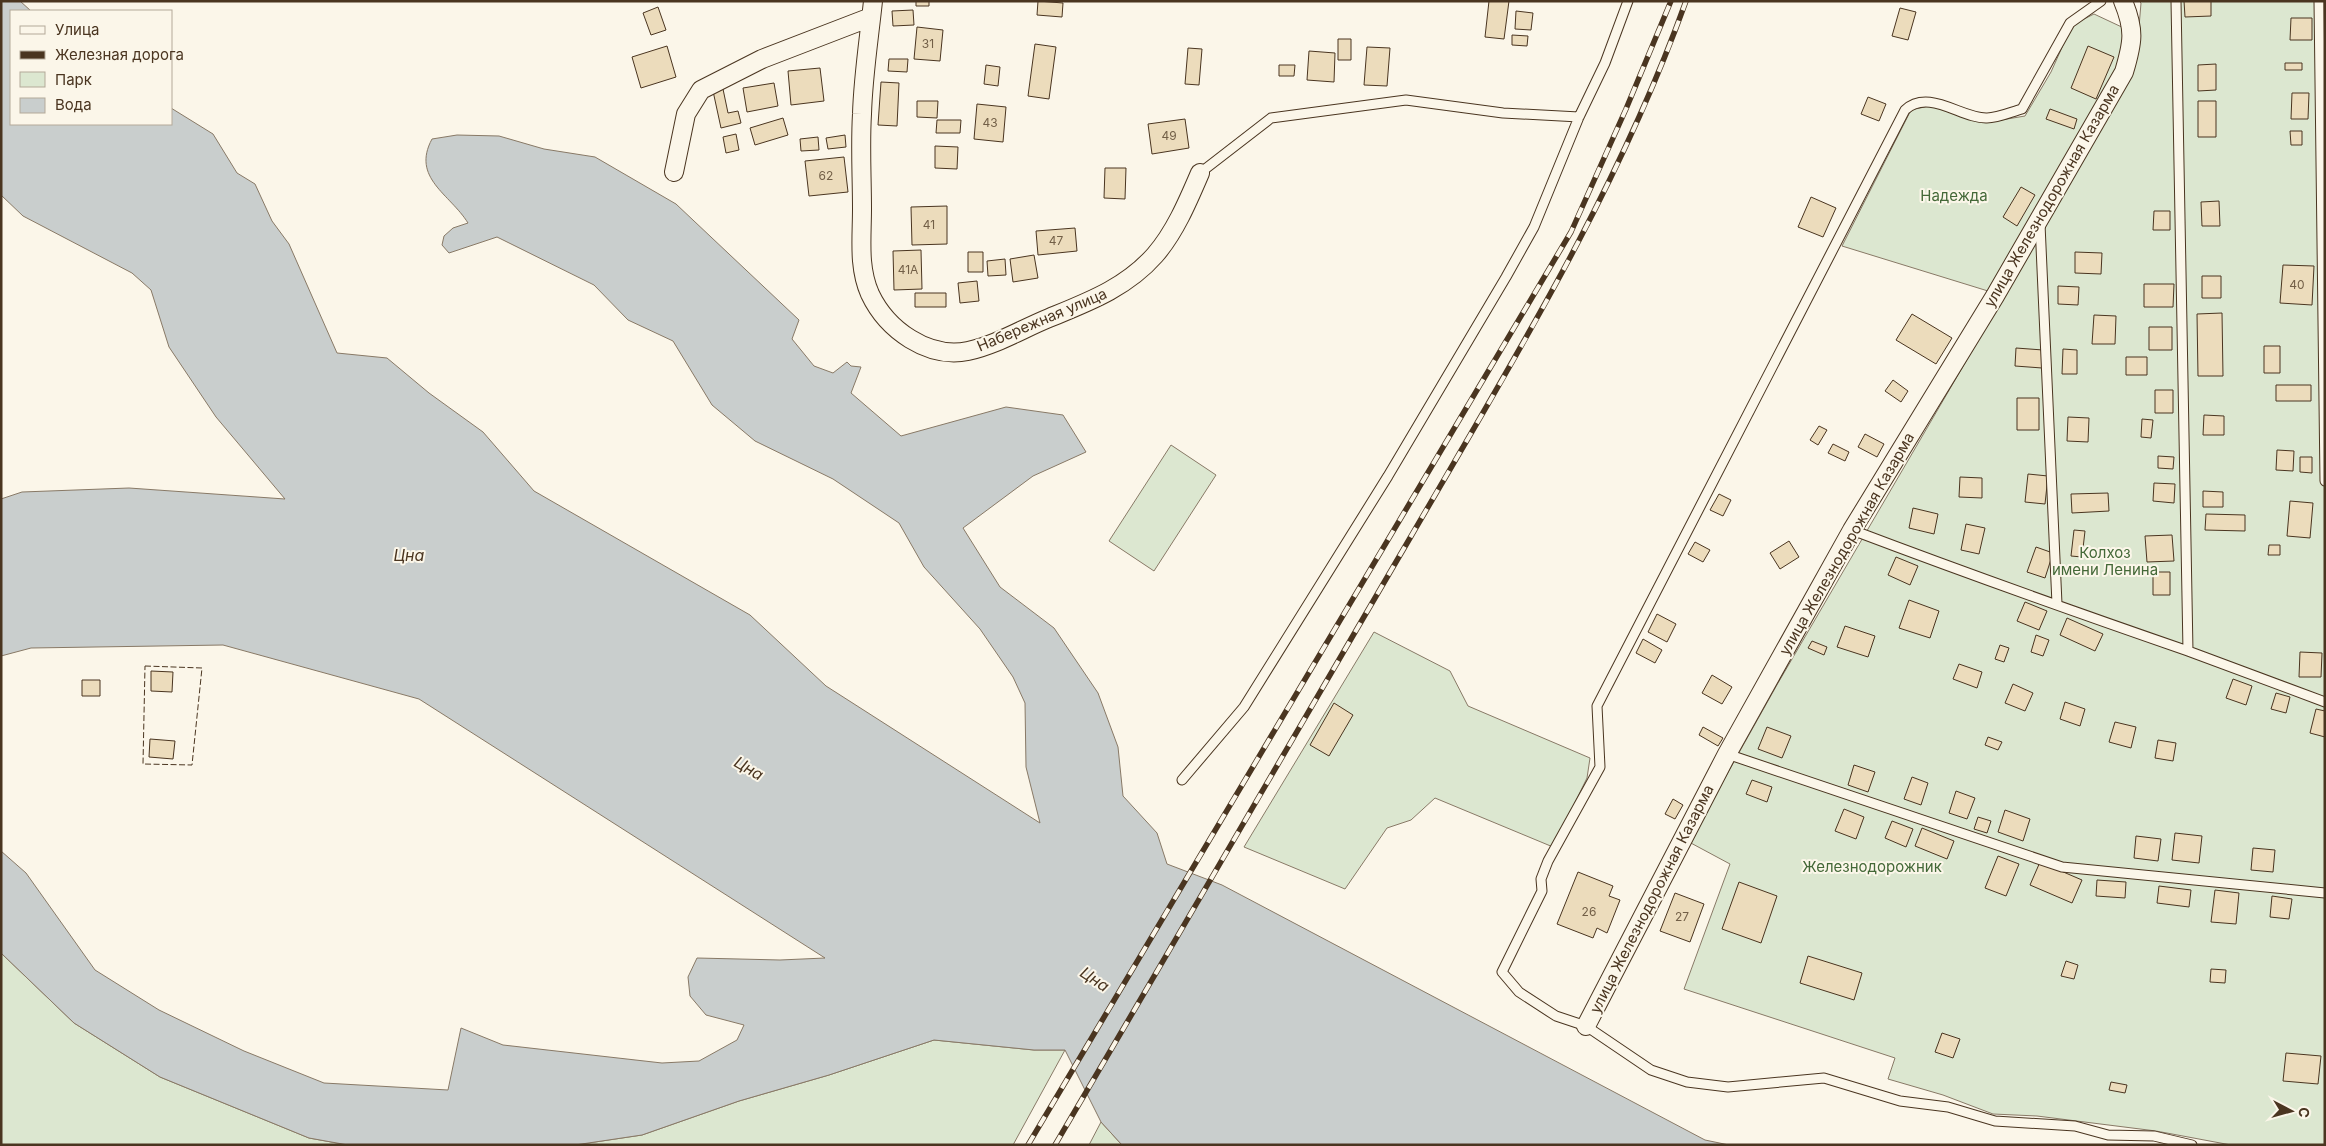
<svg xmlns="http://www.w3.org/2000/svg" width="2326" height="1146" viewBox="0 0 2326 1146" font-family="Inter,sans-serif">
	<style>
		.green { fill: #dce7d0; stroke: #887966 }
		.water { fill: #c9cecd; stroke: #887966 }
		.building { fill: #ecdcbc; stroke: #4a3520 }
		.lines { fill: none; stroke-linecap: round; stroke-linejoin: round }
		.lane-casing { stroke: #4a3520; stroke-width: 11 }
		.street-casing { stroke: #4a3520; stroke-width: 20 }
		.lane { stroke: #fbf6e9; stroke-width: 9 }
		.street { stroke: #fbf6e9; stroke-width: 18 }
		.rail-casing { stroke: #4a3520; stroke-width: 5.5 }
		.rail { stroke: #fbf6e9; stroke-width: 4; stroke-dasharray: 11; stroke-linecap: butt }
		.fence { stroke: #4a3520; stroke-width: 1; stroke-dasharray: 6 2.5; stroke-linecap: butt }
		.labels { text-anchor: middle; stroke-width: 4; stroke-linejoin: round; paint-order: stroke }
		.number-label { font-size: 12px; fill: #725f47 }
		.park-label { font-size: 15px; fill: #436837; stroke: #fbf6e9 }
		.street-label { font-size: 15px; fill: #4a3520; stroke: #fbf6e9 }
		.water-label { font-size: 16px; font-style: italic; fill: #4a3520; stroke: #fbf6e9 }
	</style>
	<rect width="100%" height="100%" fill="#fbf6e9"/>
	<path class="green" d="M2139,1H2325V1145H2231L2156,1131L2037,1116L1993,1114L1943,1095L1888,1079L1895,1058L1684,989L1730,864L1689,842L1778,683L1972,351L2126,71L2138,39L2141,3Z
		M2094,14L2126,29L2122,56L2098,102L1988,291L1842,246L1911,110L1929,106L1989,122L2025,116L2051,72L2072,25Z
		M1171,445L1216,475L1154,571L1109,541Z
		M1374,632L1450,671L1468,706L1590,758L1587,778L1553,847L1435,798L1411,820L1387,828L1345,889L1244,847Z
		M1,953L74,1023L160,1077L309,1138L348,1145H1Z
		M934,1040L1034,1050H1065L1013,1145H575L642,1135L739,1101L829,1075Z
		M1101,1122L1122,1145H1089Z"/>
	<path class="water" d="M1,1H20L31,11H11V124H171V108L213,134L237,173L255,184L272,221L289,244L337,353L387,358L429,393L483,432L534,491L750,615L826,686L1040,823L1026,767L1025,703L1013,677L980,629L924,567L899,523L833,479L755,441L712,405L673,341L628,320L594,285L497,237L449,253L442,245L444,236L453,228L468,223C450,194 411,178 432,139L457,135L499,136L544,149L595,157L676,204L799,320L792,339L814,366L833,373L847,362L851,366L861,367L851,393L901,436L1006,407L1063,415L1086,452L1033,476L963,528L1000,587L1054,628L1098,693L1118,747L1123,796L1157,833L1167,864L1222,885L1705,1140L1729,1145H1122L1101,1122L1065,1050H1034L934,1040L829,1075L739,1101L642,1135L575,1145H348L309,1138L160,1077L74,1023L1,953V851L26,873L95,970L159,1010L244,1051L324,1083L448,1090L461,1028L503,1045L662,1063L699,1061L737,1040L744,1025L706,1015L690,996L688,977L697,958L780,960L825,958L419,699L223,645L31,648L1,656V499L22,492L129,488L285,499L216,417L169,347L151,290L132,273L23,216L1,195Z"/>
	<path class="building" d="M916,1H929V6H916Z
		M1038,1L1063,3L1062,17L1037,15Z
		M1489,1H1509L1504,39L1485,37Z
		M2184,1H2211V16L2185,17Z
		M658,7L666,30L651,35L643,13Z
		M1900,8L1916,12L1908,40L1892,36Z
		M913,10L914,25L893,26L892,11Z
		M1516,11L1533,13L1531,30L1515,29Z
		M2291,18H2312V40H2290Z
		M917,27L943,30L940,61L914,59Z
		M1512,35L1528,36L1527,46L1512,45Z
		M1338,39H1351V60H1338Z
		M1035,44L1056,47L1049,99L1028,96Z
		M667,46L676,77L641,88L632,57Z
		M2088,46L2114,57L2096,99L2071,88Z
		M1367,47L1390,48L1387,86L1364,85Z
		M1188,48L1202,49L1199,85L1185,84Z
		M1309,51L1335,53L1334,82L1307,80Z
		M889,59H908L907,72L888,71Z
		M2285,63H2302V70H2285Z
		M2216,64V90L2198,91V65Z
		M986,65L1000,67L998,86L984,84Z
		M1279,65H1295L1294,76H1279Z
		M820,68L824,101L791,105L788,71Z
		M881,82L899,83L897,126L878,125Z
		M774,83L778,106L747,112L743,88Z
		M723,89L728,113L738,111L741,123L721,128L713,91Z
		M2292,93H2309L2308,119H2291Z
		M1868,97L1886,104L1879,121L1861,114Z
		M917,101H938L937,118L917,117Z
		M2198,101H2216V137H2198Z
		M977,104L1006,107L1003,142L974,139Z
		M2050,109L2077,119L2074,129L2046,119Z
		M783,118L788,135L755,145L750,128Z
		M1185,119L1189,148L1152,154L1148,124Z
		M937,120H961L960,133H936Z
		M2290,131H2302V145H2291Z
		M736,134L739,150L726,153L723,137Z
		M845,135L846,147L828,149L826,138Z
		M818,137L819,150L801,151L800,139Z
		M935,146L958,147L957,169L935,168Z
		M844,157L848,192L809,196L805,161Z
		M1105,168H1126L1125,199L1104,198Z
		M2021,187L2035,195L2017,226L2003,217Z
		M1811,197L1836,208L1823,237L1798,227Z
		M2219,201L2220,226H2202L2201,202Z
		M947,206V244L912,245L911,207Z
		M2154,211H2170V230H2153Z
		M1075,228L1077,251L1038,255L1036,231Z
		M921,250L922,289L894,290L893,251Z
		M968,252H983V272H968Z
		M2075,252L2102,253L2101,274L2075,273Z
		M1034,255L1038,278L1013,282L1010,259Z
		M1005,259L1006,275L988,276L987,261Z
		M2283,265L2314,266L2312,305L2280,303Z
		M2202,276H2221V298H2202Z
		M977,281L979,301L960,303L958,283Z
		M2144,284H2174L2173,307H2144Z
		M2058,286L2079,287L2078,305L2058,304Z
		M915,293H946V307H915Z
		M2222,313L2223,376H2198L2197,314Z
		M1912,314L1952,338L1936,364L1896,340Z
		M2094,315L2116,316L2115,344H2092Z
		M2149,327H2172V350H2149Z
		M2264,346H2280V373H2264Z
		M2016,348L2043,350L2042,368L2015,366Z
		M2063,349L2077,350V374H2062Z
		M2126,357H2147V375H2126Z
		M1893,380L1908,391L1901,402L1885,391Z
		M2276,385H2311V401H2276Z
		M2155,390H2173V413H2155Z
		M2017,398H2039V430H2017Z
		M2204,415L2224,416V435H2203Z
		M2068,417L2089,418L2088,442L2067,441Z
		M2142,419L2153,420L2151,438L2141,437Z
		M1819,426L1827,430L1818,445L1810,440Z
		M1865,434L1884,444L1877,457L1858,447Z
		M1833,444L1849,452L1845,461L1828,453Z
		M2277,450L2294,451L2293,471L2276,470Z
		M2158,456L2174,457L2173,469L2158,468Z
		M2300,457H2312V473L2300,472Z
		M2028,474L2048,476L2045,504L2025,502Z
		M1960,477L1982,478V498L1959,497Z
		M2154,483L2175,484L2174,503L2153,501Z
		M2203,491L2223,492V507H2203Z
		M2108,493L2109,511L2072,513L2071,494Z
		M1719,494L1731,500L1723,516L1710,510Z
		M2290,501L2313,503L2310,538L2287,536Z
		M1913,508L1938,514L1934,534L1909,528Z
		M2206,514L2245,515V531L2205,530Z
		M1966,524L1985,528L1979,554L1961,550Z
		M2074,530L2085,531L2082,557L2071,556Z
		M2172,535L2174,561L2147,562L2145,536Z
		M1789,541L1799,557L1780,569L1770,553Z
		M1695,542L1710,550L1703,562L1688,554Z
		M2269,545H2280V555H2268Z
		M2036,547L2053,553L2045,578L2027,572Z
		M1896,557L1918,566L1910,585L1888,575Z
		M2153,572H2170V595H2153Z
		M1909,600L1939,611L1930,638L1899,628Z
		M2025,602L2047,611L2039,630L2017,621Z
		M1657,614L1676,624L1667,642L1648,632Z
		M2067,618L2103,634L2095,651L2060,635Z
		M1845,626L1875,636L1868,657L1837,647Z
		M2036,635L2049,640L2043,656L2031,652Z
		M1643,639L1662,650L1655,663L1636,653Z
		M1812,641L1827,647L1824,655L1808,648Z
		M2000,645L2009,648L2004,662L1995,659Z
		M2300,652L2322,653L2321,677H2299Z
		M1959,664L1982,672L1977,688L1953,679Z
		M151,671L173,672L172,692L151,691Z
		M1712,675L1732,687L1722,704L1702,693Z
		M2233,679L2252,686L2246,705L2226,698Z
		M82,680H100V696H82Z
		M2013,684L2033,693L2025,711L2005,703Z
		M2276,693L2290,697L2286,713L2271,709Z
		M2065,702L2085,709L2080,726L2060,719Z
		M1334,703L1353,715L1329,756L1310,745Z
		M2316,709L2325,711V737L2310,733Z
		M2115,722L2136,727L2131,748L2109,742Z
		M1703,727L1723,738L1718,746L1699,735Z
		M1767,727L1791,736L1782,758L1758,749Z
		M1988,737L2002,742L1998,750L1985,745Z
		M150,739L175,741L173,759L149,757Z
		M2158,740L2176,743L2173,761L2155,758Z
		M1854,765L1875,772L1868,792L1848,785Z
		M1912,777L1928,783L1921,805L1904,799Z
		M1752,780L1772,787L1767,802L1746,794Z
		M1956,791L1975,798L1967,819L1949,813Z
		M1673,799L1683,805L1675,819L1665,814Z
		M1844,809L1864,817L1856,839L1835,831Z
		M2005,810L2030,819L2023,841L1998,832Z
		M1978,817L1991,821L1987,833L1974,829Z
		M1892,821L1913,829L1906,847L1885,838Z
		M1922,828L1954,841L1947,859L1915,846Z
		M2175,833L2202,836L2199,863L2172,860Z
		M2136,836L2161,839L2158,861L2134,858Z
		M2253,848L2275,850L2273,872L2251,870Z
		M1998,856L2019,864L2006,896L1985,888Z
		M2040,862L2082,880L2072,903L2030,885Z
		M1578,872L1613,886L1609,896L1620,900L1607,933L1597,928L1593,938L1557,924Z
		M2097,880L2126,882L2125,898L2096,896Z
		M1739,882L1777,896L1761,943L1722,929Z
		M2159,886L2191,890L2189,907L2157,903Z
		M2215,890L2239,893L2236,924L2211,922Z
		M1675,893L1704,904L1690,942L1660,931Z
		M2272,896L2292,899L2289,919L2270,917Z
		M1808,956L1862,973L1854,1000L1800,983Z
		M2066,961L2078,965L2074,979L2061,976Z
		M2211,969L2226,970L2225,983L2210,982Z
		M1942,1033L1960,1039L1953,1058L1935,1052Z
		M2286,1053L2321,1056L2318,1084L2283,1081Z
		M2111,1082L2127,1085L2125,1093L2109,1090Z"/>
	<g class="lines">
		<defs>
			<path id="lane" d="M2101,1L2070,23L2022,109C2011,112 1998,118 1987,118C1962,119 1929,88 1905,110L1597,706L1600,767L1548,861L1541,879L1542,891L1502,972L1519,992L1556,1016L1586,1026L1651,1070L1687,1082L1728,1087L1824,1078L1900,1101L1948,1107L1995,1121L2075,1126L2108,1135L2154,1136L2192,1145
				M2176,1L2188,651L2325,702
				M2319,1L2325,481
				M1200,173L1271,118L1406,100L1503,113L1579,117
				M2040,224L2057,604
				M1852,530C1963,572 2075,612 2188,651
				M1727,754L2062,867L2325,893
				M1182,780L1244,707L1388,476L1506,277L1534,227L1579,117L1605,63L1628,1"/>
			<path id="street" d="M873,1C869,39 863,77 862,114C860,146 862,177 862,209C862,238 858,267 870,294C887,330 928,359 968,351C996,345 1022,329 1049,318C1088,302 1126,288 1155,255C1175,232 1188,201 1200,173
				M674,172L686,114L701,90L762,59L871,17
				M1586,1026L1727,754L1852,530L1995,296L2124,72C2133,42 2135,30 2123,1"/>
		</defs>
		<use href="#lane" class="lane-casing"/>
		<use href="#street" class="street-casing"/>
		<use href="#lane" class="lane"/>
		<use href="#street" class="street"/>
		<defs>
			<path id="rail" d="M1028,1145L1571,232L1626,109L1671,1
				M1055,1145C1174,943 1292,740 1410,538C1511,364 1618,191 1686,1"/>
		</defs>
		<use href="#rail" class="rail-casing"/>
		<use href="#rail" class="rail"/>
		<path class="fence" d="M145,666L202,668L192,765L143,764Z"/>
	</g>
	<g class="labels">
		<g class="number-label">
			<text x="928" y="48">31</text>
			<text x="990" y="127">43</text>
			<text x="1169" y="140">49</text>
			<text x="826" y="180">62</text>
			<text x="929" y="229">41</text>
			<text x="1056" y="245">47</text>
			<text x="908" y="274">41А</text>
			<text x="2297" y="289">40</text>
			<text x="1589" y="916">26</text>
			<text x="1682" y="921">27</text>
		</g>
		<g class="park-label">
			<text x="1954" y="201">Надежда</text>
			<text x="2105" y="558">Колхоз<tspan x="2105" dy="17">имени Ленина</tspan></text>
			<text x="1872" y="872">Железнодорожник</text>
		</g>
		<g class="street-label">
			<text transform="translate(2052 196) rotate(-60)" y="5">улица Железнодорожная Казарма</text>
			<text transform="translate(1042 320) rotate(-23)" y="5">Набережная улица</text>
			<text transform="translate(1847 544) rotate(-60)" y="5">улица Железнодорожная Казарма</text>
			<text transform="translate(1652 899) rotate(-63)" y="5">улица Железнодорожная Казарма</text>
		</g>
		<g class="water-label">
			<text x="409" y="561">Цна</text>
			<text transform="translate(749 768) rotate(30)" y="6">Цна</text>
			<text transform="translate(1095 979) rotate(34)" y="6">Цна</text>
		</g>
	</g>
	<rect width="2326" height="1146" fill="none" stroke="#4a3520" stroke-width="5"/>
	<rect x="10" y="10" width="162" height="115" fill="#fbf6e9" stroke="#b4a999"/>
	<rect x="20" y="26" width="25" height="8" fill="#fbf6e9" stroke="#b4a999"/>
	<text x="55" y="35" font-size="15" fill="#4a3520">Улица</text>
	<rect x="20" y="51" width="25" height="8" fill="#4a3520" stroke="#b4a999"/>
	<text x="55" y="60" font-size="15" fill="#4a3520">Железная дорога</text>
	<rect x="20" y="72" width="25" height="15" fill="#dce7d0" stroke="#b4a999"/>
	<text x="55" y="85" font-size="15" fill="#4a3520">Парк</text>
	<rect x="20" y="98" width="25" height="15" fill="#c9cecd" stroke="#b4a999"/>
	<text x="55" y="110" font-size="15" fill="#4a3520">Вода</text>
	<g transform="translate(2291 1111) rotate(96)" stroke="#fbf6e9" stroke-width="4" paint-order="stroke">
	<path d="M0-4L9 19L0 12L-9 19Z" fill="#4a3520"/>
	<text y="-8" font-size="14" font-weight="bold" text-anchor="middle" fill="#4a3520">С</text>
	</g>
</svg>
